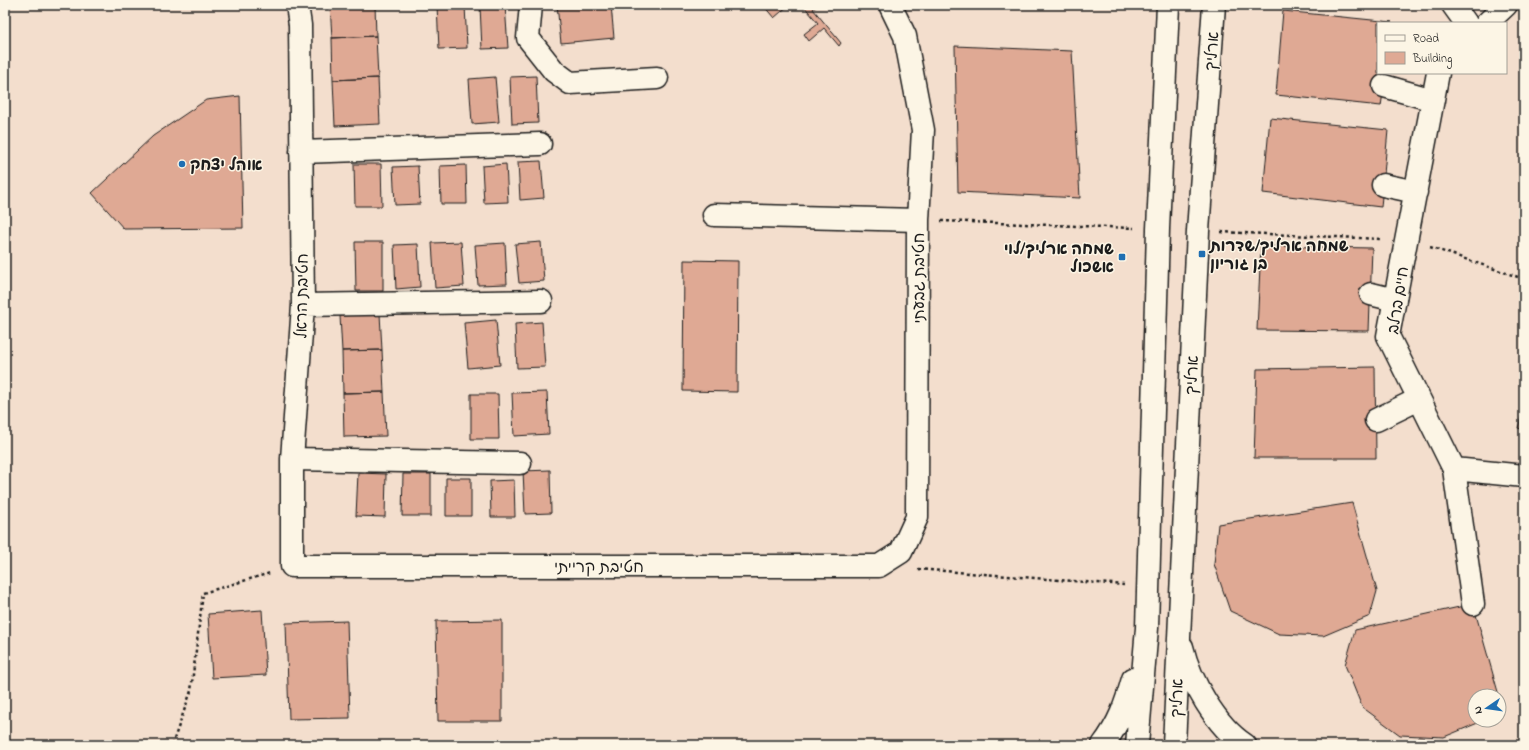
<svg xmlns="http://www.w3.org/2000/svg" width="1529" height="750" viewBox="0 0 1529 750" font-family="'Indie Flower','Playpen Sans Hebrew',sans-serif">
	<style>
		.building { fill: #dfa994; stroke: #1c1c1c }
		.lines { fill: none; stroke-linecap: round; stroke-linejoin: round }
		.street-casing { stroke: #1c1c1c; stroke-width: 25 }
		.secondary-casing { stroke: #1c1c1c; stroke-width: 25 }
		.path { stroke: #1c1c1c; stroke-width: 2.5; stroke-dasharray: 3 3; stroke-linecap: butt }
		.street { stroke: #fcf5e5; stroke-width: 22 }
		.secondary { stroke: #fcf5e5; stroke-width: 22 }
		.poi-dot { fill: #1f6fb2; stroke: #fcf5e5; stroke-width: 1.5 }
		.labels { text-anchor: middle; stroke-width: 3; stroke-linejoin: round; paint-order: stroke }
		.street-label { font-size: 16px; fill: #1c1c1c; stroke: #fcf5e5 }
		.poi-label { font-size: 16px; font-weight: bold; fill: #1c1c1c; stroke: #fcf5e5; text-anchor: start }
	</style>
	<rect width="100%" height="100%" fill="#f3decd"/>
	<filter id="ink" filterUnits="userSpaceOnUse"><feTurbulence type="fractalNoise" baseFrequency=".025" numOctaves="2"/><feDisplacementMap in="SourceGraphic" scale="8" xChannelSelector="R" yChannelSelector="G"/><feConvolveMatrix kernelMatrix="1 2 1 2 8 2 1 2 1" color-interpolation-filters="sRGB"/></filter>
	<g filter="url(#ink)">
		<path class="building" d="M330,5H375L376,36L332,38Z
			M437,5H465L467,48L439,49Z
			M505,5L508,48L482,49L480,6Z
			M557,5H611L614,38L561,43Z
			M763,5H789L774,18Z
			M803,5H818L813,9L841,43L839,46L824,28L809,41L804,34L818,23Z
			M1283,11L1392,22L1378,23V73H1386L1381,106L1276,95Z
			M376,36L378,78L333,80L332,38Z
			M955,46L1072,51L1080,198L958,192Z
			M536,76L538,123L512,124L510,77Z
			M495,77L499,122L472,124L469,79Z
			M378,78L380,124L335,126L333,80Z
			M240,96L243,228L124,229L92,193L153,136L206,100Z
			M1270,118L1388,130L1381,207L1263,193Z
			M541,161L544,198L520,200L518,162Z
			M354,164H381L382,206H355Z
			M506,164L508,202L484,203L482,166Z
			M466,165L467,204H441L440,166Z
			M418,166L420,204L395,205L393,167Z
			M355,242H383V291H356Z
			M461,242L464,286L435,288L432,243Z
			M541,242L544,281L519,283L515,244Z
			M505,243L507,284L478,285L475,245Z
			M418,244L420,287L396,289L394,245Z
			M1261,246L1372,248L1369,331L1257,330Z
			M684,260L738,261L737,392L683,391Z
			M380,314L382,350L342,351L340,316Z
			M496,320L500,365L468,368L464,323Z
			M542,322L545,367L517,368L515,324Z
			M382,350L384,392L343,393L342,351Z
			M1375,367L1376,458H1254L1257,369Z
			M384,392L386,436L344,437L343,393Z
			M547,392L549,434L514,436L512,393Z
			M471,394H498L499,439H471Z
			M1524,407V430L1518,428Z
			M550,470L551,513L525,514L523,471Z
			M358,473L386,474L385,517L356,516Z
			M403,474H431V516H402Z
			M446,478H471V516H446Z
			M514,480L515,517H491L490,481Z
			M1352,503L1377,591L1370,616L1323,636L1279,634L1230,611L1214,564L1218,524Z
			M1473,604L1498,692L1497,696H1475V720H1485L1444,737L1400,735L1362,707L1345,665L1355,630Z
			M262,610L266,675L212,678L208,614Z
			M502,620V721H438L436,621Z
			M347,621L350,718L289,719L286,623Z"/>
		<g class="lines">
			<defs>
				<path id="street" d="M297,5L300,25L303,305L292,459V566H879L901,552L917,517L918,220L923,130L905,36L890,5
					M531,5L528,38L554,71L570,83L657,78
					M1453,5L1466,23
					M1487,23L1506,5
					M1438,73L1388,336L1454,469L1524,476
					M1384,86L1433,100
					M301,152L540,144
					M1383,185L1416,192
					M714,215L918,220
					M1371,294L1395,300
					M303,305L541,301
					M1376,420L1419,399
					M292,459L520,463
					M1454,469L1473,604"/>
				<path id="secondary" d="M1182,647C1190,681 1216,726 1245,745
					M1103,745C1119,724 1126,704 1133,679
					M1137,745L1147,628L1158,229L1168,5
					M1174,745L1198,231L1214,5"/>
			</defs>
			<use href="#street" class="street-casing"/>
			<use href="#secondary" class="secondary-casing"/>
			<path class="path" d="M941,221L1134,228
				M1221,232L1382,239
				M1430,247L1524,279
				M918,569L1124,585
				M172,745L191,691L203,593L270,573"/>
			<use href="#street" class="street"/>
			<use href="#secondary" class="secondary"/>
		</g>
	</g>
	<g class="poi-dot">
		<circle cx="182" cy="164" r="4"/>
		<rect x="1198" y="250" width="8" height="8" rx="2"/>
		<rect x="1118" y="253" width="8" height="8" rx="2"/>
	</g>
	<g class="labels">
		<g class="street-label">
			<text transform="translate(1211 51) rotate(-86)" y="6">ארליך</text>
			<text transform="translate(918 278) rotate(-90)" y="6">חטיבת גבעתי</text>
			<text transform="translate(301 296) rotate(-89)" y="6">חטיבת הראל</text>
			<text transform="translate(1397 300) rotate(-81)" y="6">חיים ברלב</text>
			<text transform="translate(1191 375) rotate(-87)" y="6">ארליך</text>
			<text x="599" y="572">חטיבת קרייתי</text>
			<text transform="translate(1176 698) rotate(-88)" y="6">ארליך</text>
		</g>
		<g class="poi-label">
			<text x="190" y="170">אוהל יצחק</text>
			<text x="1210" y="251">שמחה ארליך/שדרות<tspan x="1210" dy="18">בן גוריון</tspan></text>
			<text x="1114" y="254" text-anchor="end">שמחה ארליך/לוי<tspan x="1114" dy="18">אשכול</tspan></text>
		</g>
	</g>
	<rect width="1529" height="750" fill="none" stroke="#fcf5e5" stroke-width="20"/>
	<rect x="10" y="10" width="1509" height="730" fill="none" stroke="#1c1c1c" stroke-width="1.5" filter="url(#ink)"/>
	<rect x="1377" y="22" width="130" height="52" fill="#fcf5e5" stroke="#a29e95"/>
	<rect x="1385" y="35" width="20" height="6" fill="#fcf5e5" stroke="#a29e95"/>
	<text x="1413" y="42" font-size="12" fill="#1c1c1c">Road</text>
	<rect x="1385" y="52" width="20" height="12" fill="#dfa994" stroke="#a29e95"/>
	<text x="1413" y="62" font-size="12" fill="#1c1c1c">Building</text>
	<g transform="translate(1487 708) rotate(257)"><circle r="19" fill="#fcf5e5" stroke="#a29e95"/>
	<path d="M0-3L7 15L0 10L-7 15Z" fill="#1f6fb2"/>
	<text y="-6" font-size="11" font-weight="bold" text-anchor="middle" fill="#1c1c1c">N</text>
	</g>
</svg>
